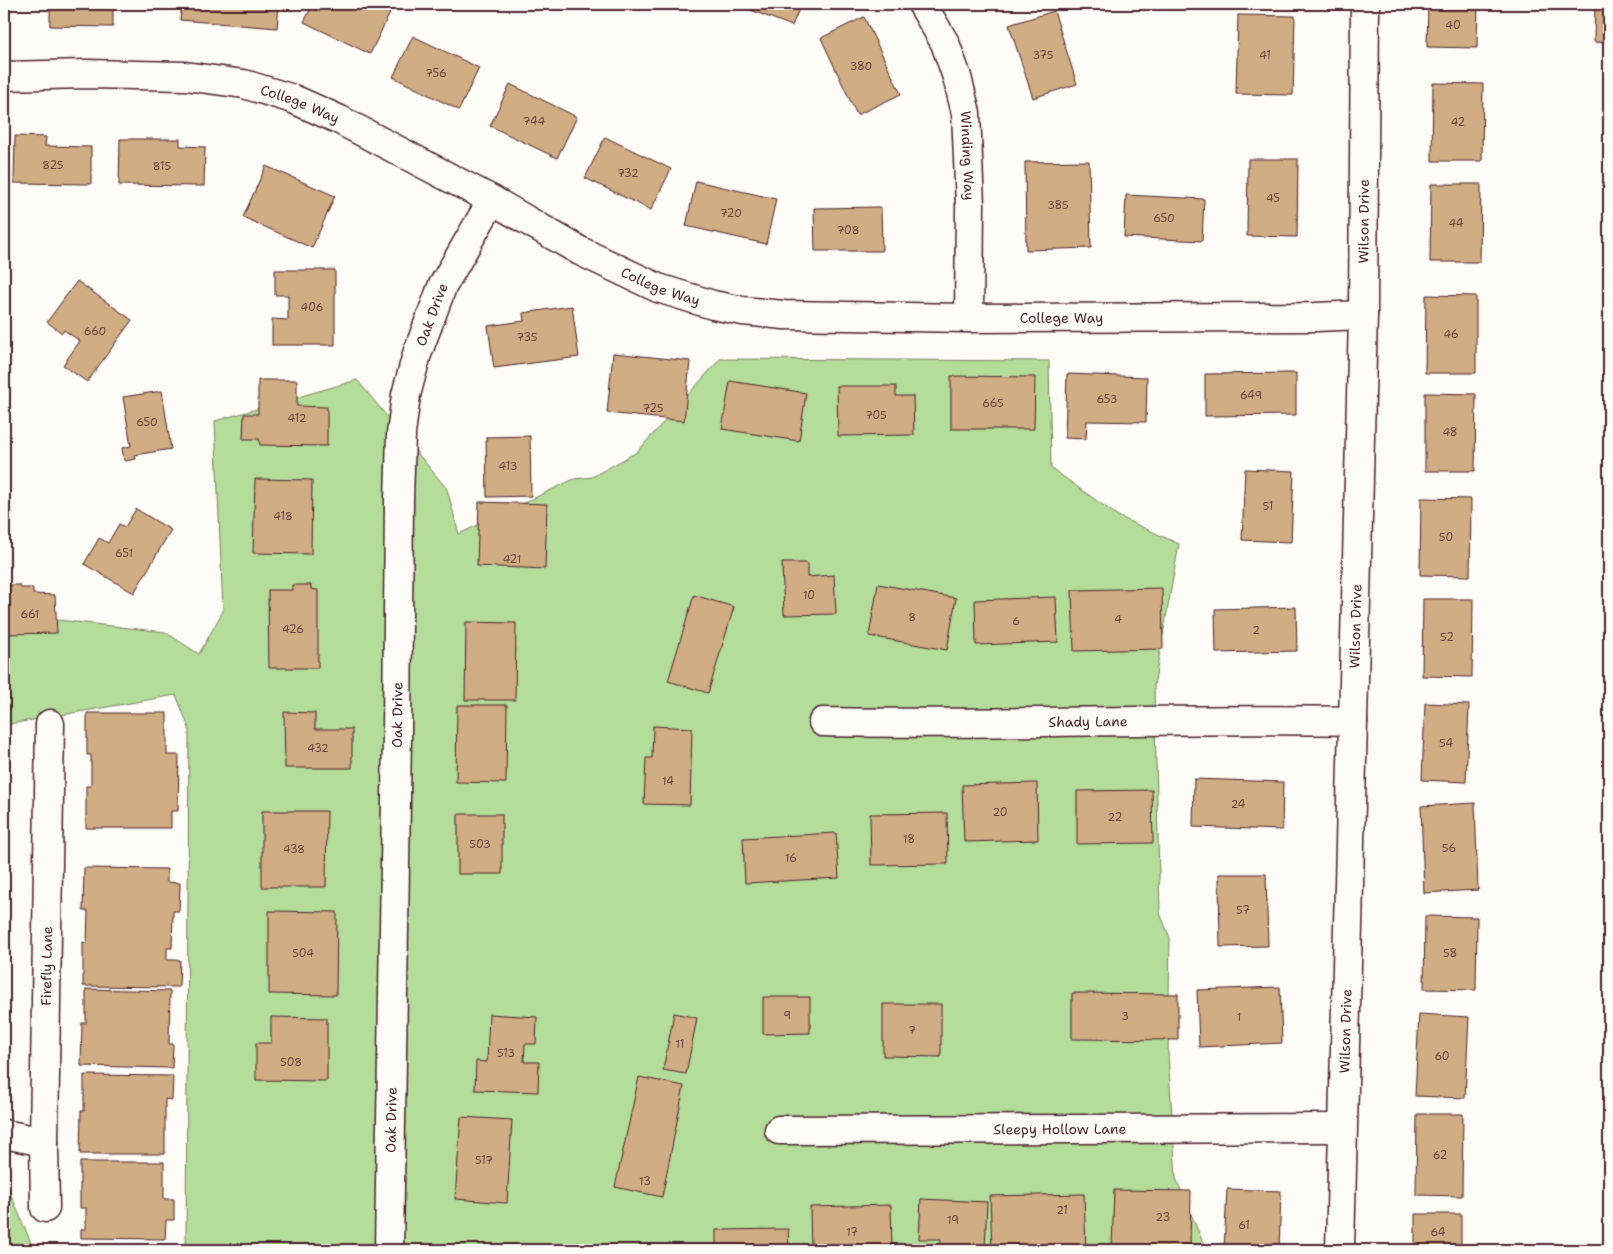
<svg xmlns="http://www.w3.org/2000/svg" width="1613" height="1254" viewBox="0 0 1613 1254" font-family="'Shantell Sans',sans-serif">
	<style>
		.green { fill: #b3dd99; stroke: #7e7e62 }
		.building { fill: #d0ad82; stroke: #4a1f2b }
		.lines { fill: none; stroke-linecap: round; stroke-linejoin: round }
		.minor-casing { stroke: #4a1f2b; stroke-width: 31 }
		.minor { stroke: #fdfcf7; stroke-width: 28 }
		.labels { text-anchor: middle; stroke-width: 4.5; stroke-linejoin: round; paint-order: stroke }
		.number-label { font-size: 11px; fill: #6c4241 }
		.street-label { font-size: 14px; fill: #4a1f2b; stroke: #fdfcf7 }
	</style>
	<rect width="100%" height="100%" fill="#fdfcf7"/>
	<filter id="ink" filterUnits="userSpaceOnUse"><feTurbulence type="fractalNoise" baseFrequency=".02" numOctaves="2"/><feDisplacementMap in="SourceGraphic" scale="10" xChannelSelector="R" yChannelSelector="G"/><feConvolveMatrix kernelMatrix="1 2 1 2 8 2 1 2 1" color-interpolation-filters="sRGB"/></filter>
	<g filter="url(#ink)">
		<path class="green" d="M720,359L1049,361L1051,468L1118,516L1179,544L1154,686L1160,913L1170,938L1168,1054L1176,1178L1206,1250H186L189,728L176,695L4,725V614L165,632L199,654L223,611L215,421L357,380L447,489L459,534L574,479L592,477L637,452Z
			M4,1180L7,1185L34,1250H4Z"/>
		<path class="building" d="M50,4H113V27L50,26Z
			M182,4H279L277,28L180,20Z
			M313,4H371L390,13L370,54L304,22Z
			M735,4H801L792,26Z
			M1428,4H1478L1477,48L1427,47Z
			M1595,4H1609V43L1594,42Z
			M1054,11L1077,84L1033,98L1009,25Z
			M1238,15L1295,16L1293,95L1236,94Z
			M864,17L901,94L857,115L821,38Z
			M413,36L479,68L459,110L393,77Z
			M1433,83L1483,84L1482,161H1432Z
			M510,84L577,117L557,158L490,126Z
			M15,136L46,137L45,146L91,147V184L14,183Z
			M605,137L671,169L651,210L585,178Z
			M120,139H180V146L205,147L204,186L119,185Z
			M1248,159H1298L1297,237L1247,236Z
			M1089,161L1091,248L1026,250L1025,162Z
			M266,166L335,196L312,248L243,217Z
			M696,181L776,199L766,244L686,226Z
			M1431,184H1481L1480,262H1430Z
			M1126,195L1204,199L1202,241L1124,237Z
			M881,207L882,251H815L814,208Z
			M275,270H335V345H272V319L288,320V295H275Z
			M77,281L132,320L87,382L63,365L80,341L64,330L62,333L47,322Z
			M1426,295L1476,296V373H1425Z
			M572,306L579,357L494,368L488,326L524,321L523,313Z
			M613,353L690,361L684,421L607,413Z
			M1296,373V415L1205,416V374Z
			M1067,374L1147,377L1146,422L1087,421L1086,439L1065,438Z
			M951,376L1035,377L1034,429H951Z
			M258,380H297V406L327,407V446L260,445L259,439H243L244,414H258Z
			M730,381L806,393L799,441L722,429Z
			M837,386H896V396H913L914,435L838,436Z
			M162,391L171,449L135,455L136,459L124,461L122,448L131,446L123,397Z
			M1425,393L1476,394L1475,471H1425Z
			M530,436L531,496L487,497L486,437Z
			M1245,469L1294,471L1291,542L1242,540Z
			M255,479L312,480L311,554L253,553Z
			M1421,498L1471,499L1470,576L1420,575Z
			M479,502L547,504L545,569L477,566Z
			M136,509L171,530L134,593L84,564L99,538L108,543L119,524L125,527Z
			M782,563H807V577L834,575L836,614L784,615Z
			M878,584L956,598L947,650L869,636Z
			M4,585H20L21,588H33V594L55,595L57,633L4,634Z
			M292,585H311V589L318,590V668H269L268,590H292Z
			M1162,588L1163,649L1074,651L1072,590Z
			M694,595L734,607L708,693L668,681Z
			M1056,597L1058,642L976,645L975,600Z
			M1423,599H1473L1472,677L1422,676Z
			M1296,607L1297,651L1216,653L1215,609Z
			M466,622L516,623L515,700H465Z
			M1425,703L1469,705L1466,782L1422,780Z
			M457,705H507L506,783L456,782Z
			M284,712L315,713V729H352V768H285Z
			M87,713H167V755H179L178,811H171V828H86V786H91V755H87Z
			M653,726L692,728L690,805L644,804L646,758H652Z
			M1194,779L1283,782L1282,830L1193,827Z
			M1037,783L1038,840L964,842L962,785Z
			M1152,790L1153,843L1077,844V791Z
			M1475,803L1478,890L1424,893L1421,806Z
			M262,811H327L326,887H262Z
			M947,813L948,864L871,865L870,814Z
			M458,814H502V874H458Z
			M836,833L839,878L745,883L743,838Z
			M84,868L167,869V882L180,883L179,911H173L172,948H167V960H180L179,987L83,986V942L87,943L88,911H83Z
			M1219,874H1266L1268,946L1220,947Z
			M269,911L337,912L336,995L269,994Z
			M1425,916L1477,917L1476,990L1424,989Z
			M1280,987L1282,1043L1199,1047L1197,990Z
			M86,989L170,991L169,1044H173L172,1068L81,1066L82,1023H86Z
			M1072,993L1178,994V1040L1072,1039Z
			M763,997H810V1033L763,1034Z
			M883,1004H941V1057L883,1056Z
			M674,1013L697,1018L686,1074L663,1070Z
			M489,1014L537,1017L536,1044H525L524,1062H539L538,1092L475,1090L476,1061L487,1062Z
			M1419,1014L1469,1017L1465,1098L1415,1096Z
			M271,1017L327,1018V1081L256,1080V1043H271Z
			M84,1075L173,1076L172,1100L165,1099V1154H80L81,1111H84Z
			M639,1077L684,1086L662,1197L615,1187Z
			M1417,1114H1463L1462,1196L1416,1195Z
			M461,1117L512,1120L507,1203L455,1199Z
			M80,1162H164V1199H174V1220H166L165,1239L81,1238V1229H86V1208H80Z
			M1227,1189L1281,1191L1279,1250H1224Z
			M1114,1190L1191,1191L1190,1248L1112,1246Z
			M1084,1194L1086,1250H992L990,1196Z
			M921,1199L987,1202L985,1249L964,1248V1250H941V1239H919Z
			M891,1205L892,1250H811L810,1207Z
			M1415,1214H1461V1250H1415Z
			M788,1229L789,1250H716V1230Z
			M78,1248L163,1249V1250H78Z"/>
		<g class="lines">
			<defs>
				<g id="minor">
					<path id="s1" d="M922,4L945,43L957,77L966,113L970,205L969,318"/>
					<path id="s2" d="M4,76L87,74L185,76L244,84L293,99L338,119L492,200L580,251L658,288L713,305L743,311L784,315L969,318L1315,317L1363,315"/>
					<path id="s3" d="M823,722C1000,725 1177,718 1353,721"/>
					<path id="s4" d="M779,1130L1342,1128"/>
					<path d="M4,1134L44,1142"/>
					<path id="s5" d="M45,1208L44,1142L50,724"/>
					<path id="s6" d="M389,1250L397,735L399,501L401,434L406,395L417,354L442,287L492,200"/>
					<path id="s7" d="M1340,1250L1363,315L1365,4"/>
				</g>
			</defs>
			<use href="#minor" class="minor-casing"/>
			<use href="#minor" class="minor"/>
		</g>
	</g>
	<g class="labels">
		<g class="number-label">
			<text x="1453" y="29">40</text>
			<text x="1043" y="59">375</text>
			<text x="1265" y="59">41</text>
			<text x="861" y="70">380</text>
			<text x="436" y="77">756</text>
			<text x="534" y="125">744</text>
			<text x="1458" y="126">42</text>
			<text x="53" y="169">825</text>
			<text x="162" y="170">815</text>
			<text x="628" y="177">732</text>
			<text x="1273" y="202">45</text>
			<text x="1058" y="209">385</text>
			<text x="731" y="217">720</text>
			<text x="1164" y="222">650</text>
			<text x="1456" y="227">44</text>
			<text x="848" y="234">708</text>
			<text x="312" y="311">406</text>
			<text x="95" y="335">660</text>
			<text x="1451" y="338">46</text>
			<text x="527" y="341">735</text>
			<text x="1251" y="399">649</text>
			<text x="1107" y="403">653</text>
			<text x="993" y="407">665</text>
			<text x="653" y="412">725</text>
			<text x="876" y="419">705</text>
			<text x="297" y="422">412</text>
			<text x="147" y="426">650</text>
			<text x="1450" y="436">48</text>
			<text x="508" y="470">413</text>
			<text x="1268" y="510">51</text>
			<text x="283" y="520">418</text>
			<text x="1446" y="541">50</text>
			<text x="124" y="557">651</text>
			<text x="512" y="563">421</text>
			<text x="809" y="599">10</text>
			<text x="30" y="618">661</text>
			<text x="912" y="621">8</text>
			<text x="1118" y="623">4</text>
			<text x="1016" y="625">6</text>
			<text x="293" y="633">426</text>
			<text x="1256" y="634">2</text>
			<text x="1447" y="641">52</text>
			<text x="1446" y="747">54</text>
			<text x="318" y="752">432</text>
			<text x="668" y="785">14</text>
			<text x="1238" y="808">24</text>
			<text x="1000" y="816">20</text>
			<text x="1115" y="821">22</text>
			<text x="909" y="843">18</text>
			<text x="480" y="848">503</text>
			<text x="1449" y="852">56</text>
			<text x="294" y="853">438</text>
			<text x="791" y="862">16</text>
			<text x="1243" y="914">57</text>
			<text x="303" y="957">504</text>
			<text x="1450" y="957">58</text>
			<text x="787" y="1019">9</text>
			<text x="1125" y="1020">3</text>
			<text x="1239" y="1021">1</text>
			<text x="912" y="1034">7</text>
			<text x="680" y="1048">11</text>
			<text x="506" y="1057">513</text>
			<text x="1442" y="1060">60</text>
			<text x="291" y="1066">508</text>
			<text x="1440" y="1159">62</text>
			<text x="484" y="1164">517</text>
			<text x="645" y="1185">13</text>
			<text x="1062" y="1214">21</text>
			<text x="1163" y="1221">23</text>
			<text x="953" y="1224">19</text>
			<text x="1244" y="1229">61</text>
			<text x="852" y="1236">17</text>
			<text x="1438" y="1236">64</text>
		</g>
		<g class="street-label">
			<text dy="5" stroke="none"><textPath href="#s2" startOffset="300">College Way</textPath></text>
			<text dy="5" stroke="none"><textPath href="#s1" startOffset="161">Winding Way</textPath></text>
			<text dy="5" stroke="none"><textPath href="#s7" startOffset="1029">Wilson Drive</textPath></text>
			<text dy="5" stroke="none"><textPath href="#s2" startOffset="705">College Way</textPath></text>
			<text dy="5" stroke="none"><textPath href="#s6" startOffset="940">Oak Drive</textPath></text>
			<text dy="5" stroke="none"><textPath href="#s2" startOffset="1110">College Way</textPath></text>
			<text dy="5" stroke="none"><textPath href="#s7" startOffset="624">Wilson Drive</textPath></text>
			<text dy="5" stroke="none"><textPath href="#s6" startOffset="535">Oak Drive</textPath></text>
			<text dy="5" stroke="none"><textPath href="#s3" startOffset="265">Shady Lane</textPath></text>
			<text dy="5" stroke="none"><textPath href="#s5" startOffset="242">Firefly Lane</textPath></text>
			<text dy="5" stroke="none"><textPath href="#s7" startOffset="219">Wilson Drive</textPath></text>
			<text dy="5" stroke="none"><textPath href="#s6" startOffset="130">Oak Drive</textPath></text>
			<text dy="5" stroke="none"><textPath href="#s4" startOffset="281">Sleepy Hollow Lane</textPath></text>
		</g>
	</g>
	<rect width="1613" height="1254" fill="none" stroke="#fdfcf7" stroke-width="20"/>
	<rect x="10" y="10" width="1593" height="1234" fill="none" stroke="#4a1f2b" stroke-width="2" filter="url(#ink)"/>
</svg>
